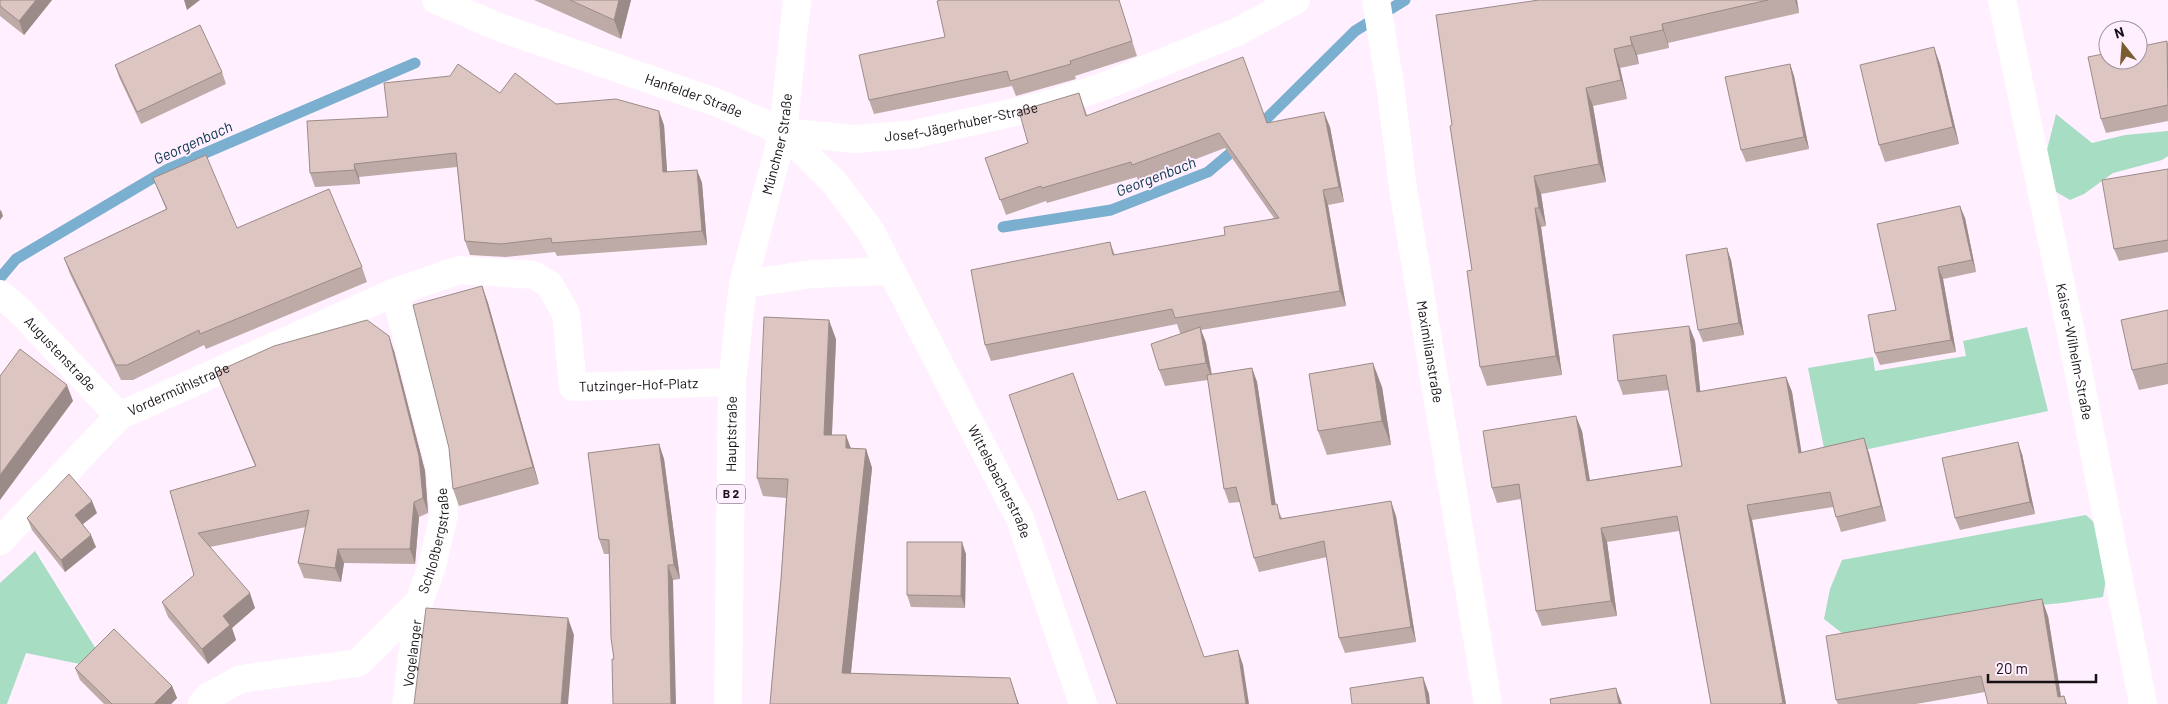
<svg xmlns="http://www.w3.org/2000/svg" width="2168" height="704" viewBox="0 0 2168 704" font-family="Barlow,sans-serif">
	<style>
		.green { fill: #a6ddc3 }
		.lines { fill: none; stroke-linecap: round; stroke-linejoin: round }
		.stream { stroke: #7aafcf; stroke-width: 11 }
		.street { stroke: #fff; stroke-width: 28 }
		.secondary { stroke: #fff; stroke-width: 28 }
		.primary { stroke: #fff; stroke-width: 28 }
		.wall { fill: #beaaa7 }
		.shaded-wall { fill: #9b8b88 }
		.building { fill: #ddc6c2; stroke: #9b8b88 }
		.labels { text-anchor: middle; stroke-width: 4; stroke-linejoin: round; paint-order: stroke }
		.shield { fill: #ffefff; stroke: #5d545d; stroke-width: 1 }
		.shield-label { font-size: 12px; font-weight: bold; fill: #171117 }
		.street-label { font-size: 14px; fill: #171117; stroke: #ffefff }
		.water-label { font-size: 15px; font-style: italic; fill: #033248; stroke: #ffefff }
	</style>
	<rect width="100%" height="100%" fill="#ffefff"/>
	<path class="green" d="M2056,114L2092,143L2125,135L2168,131V156L2162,160L2113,173L2084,194L2070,200L2039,182Z
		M2027,327L2048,411L1826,458L1808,368L1873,357L1875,371L1966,356L1963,341Z
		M2086,515L2104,532L2108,565L2103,597L2062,603L2008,608L1852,641L1824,619L1830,589L1842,560Z
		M35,551L109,670L26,653L7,704H0V583Z"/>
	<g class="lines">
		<path class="stream" d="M1255,130L1355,31L1405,0
			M1003,227L1111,210L1208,172L1240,145
			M0,278L16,259L168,169L415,63"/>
		<g class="street">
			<path id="s1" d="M1376,0L1390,85L1404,195L1488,704"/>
			<path id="s2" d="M2002,0L2071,333L2143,704"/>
			<path id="s3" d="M783,132L855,139L915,134L1042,106L1102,87L1237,32L1296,0"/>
			<path id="s4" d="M0,294L18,309L119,416"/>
			<path id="s5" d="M0,541L119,416L395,292L459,270L534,275L550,285L566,314L573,387L732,382"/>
			<path id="s6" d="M202,704L209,696L241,679L358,663L419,602L432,566L444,514L440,468L395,292"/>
			<path id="s7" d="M406,704L419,602"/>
		</g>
		<g class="secondary">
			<path id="s8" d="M436,0L501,28L718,103L783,132L833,181L870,230L1020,519L1083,704"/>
			<path d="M743,284L813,274L891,271"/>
		</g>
		<path class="primary" id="s9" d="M728,704L732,382L743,284L783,132L797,0"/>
	</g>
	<path class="wall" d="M0,0H52L24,35L0,16Z
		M534,0H631L621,39Z
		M1119,0L1137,56L1075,76L1076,79L1016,96L1012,86L874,114L869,100L945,37Z
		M1539,0H1797L1799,13L1668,43L1669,48L1637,55L1639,64L1620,68L1627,99L1593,106L1606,182L1541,194L1546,226L1541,227L1562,375L1487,386L1480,367L1472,270L1452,125Z
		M2168,42V121L2106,133L2101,119Z
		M1790,64L1794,76L1809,149L1746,162L1741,150Z
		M1940,64L1959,144L1885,162L1879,145Z
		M115,65L222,72L226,84L141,124L119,77Z
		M500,93L556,104L664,125L667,172L697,170L702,183L707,245L557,256L555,252L506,257L470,255L465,241L457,167L359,177L360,184L315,187L310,173L388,117Z
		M1079,93L1087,115L1267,123L1330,127L1344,202L1328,205L1346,306L1201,330L1206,343L1212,374L1252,368L1257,382L1275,504L1282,518L1396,516L1416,642L1345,653L1339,638L1327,557L1259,572L1254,558L1240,502L1229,503L1224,489L1208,380L1165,386L1159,370L1183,333H1180L1177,324L991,361L985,345L1110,242L1115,255L1225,235L1274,218L1225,148L1138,181L1137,177L1047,203L1046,201L1006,215L985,158L1028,143Z
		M2168,169V252L2119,261L2114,249Z
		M153,178L237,228L362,267L367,282L206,349L204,345L133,380H121L70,274L64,258L166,209Z
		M1965,218L1976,272L1943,279L1956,352L1880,365L1875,353L1896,310Z
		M1731,260L1744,335L1703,342L1698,330Z
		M482,286L488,303L539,484L459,506L453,489L449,448Z
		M2168,310V384L2139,390L2132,370Z
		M1689,326L1695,341L1700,392L1786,377L1792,392L1801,453H1869L1886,521L1841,532L1836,517L1833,507L1752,520L1786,704H1711L1679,531L1607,542L1617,616L1542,626L1536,611L1521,499L1497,503L1492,488L1582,431L1590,480L1682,466L1669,390L1623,395L1618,381Z
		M836,339L832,435L851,448L866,449L872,468L851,673L1010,678L1016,696L770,704L781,579L786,498L763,496L757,478Z
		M394,351L425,471L428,513L419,517L415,564L344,563L341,582L304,578L298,563L306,527L210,547L255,608L232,628L236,640L208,664L168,617L162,602L194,575L170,491L255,466L222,387L216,372Z
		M1382,387L1391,445L1327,455L1318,431Z
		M659,444L664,459L680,579L673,580L614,659L609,554H604L599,539Z
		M2022,454L2035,514L1960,530L1955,518Z
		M97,513L83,524L96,547L65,572L32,530L27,518Z
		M966,554L965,608L911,607L907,595Z
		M2048,616L2061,696H2064L2067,704H1988L1985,692L1916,704H1838L1836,700Z
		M75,668L172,686L177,698L171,704H104L80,680Z"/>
	<path class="shaded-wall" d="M36,0H52L24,35L19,21Z
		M184,0H200L187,10Z
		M619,0H631L621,39L614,20Z
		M1795,0H1797L1799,13Z
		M1662,24L1668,43L1669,48L1663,30Z
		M1630,37L1637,55L1639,64L1632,45Z
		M1934,47L1940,64L1959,144L1953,127Z
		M1614,49L1620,68L1627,99L1621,80Z
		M1790,64L1794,76L1809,149L1804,137Z
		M1586,88L1593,106L1606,182L1599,164Z
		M659,111L664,125L668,186L663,172Z
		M1324,112L1330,127L1344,202L1339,187Z
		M354,164L359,177L360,184L355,170Z
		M697,170L702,183L707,245L702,231Z
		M1534,176L1541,194L1546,226L1539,208Z
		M1323,190L1328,205L1346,306L1340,291Z
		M1960,206L1965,218L1976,272L1972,260Z
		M1535,208L1541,227L1562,375L1556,356Z
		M1,210L3,216L0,220V211Z
		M1727,248L1731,260L1744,335L1739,323Z
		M1938,267L1943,279L1956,352L1951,340Z
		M482,286L488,303L539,484L533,467Z
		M829,320L836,339L831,453L824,435Z
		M1689,326L1695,341L1702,407L1697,392Z
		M1200,327L1206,343L1212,379L1206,363Z
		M389,336L394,351L425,471L428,513L423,498Z
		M1373,363L1382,387L1391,445L1382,421Z
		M1252,368L1257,382L1278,519L1272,505Z
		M1786,377L1792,392L1804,468L1799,453Z
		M67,385L73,401L0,500V475Z
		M1576,416L1582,431L1592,496L1587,481Z
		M846,435L853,454L846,448Z
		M1864,438L1869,453L1886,521L1881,506Z
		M2018,442L2022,454L2035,514L2030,502Z
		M659,444L664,459L680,579L674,565Z
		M866,449L872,468L849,691L842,673Z
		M92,501L97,513L79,527L75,515Z
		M1391,501L1396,516L1416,642L1411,627Z
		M414,502L419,517L415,564L410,549Z
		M1747,505L1752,520L1786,704H1784L1783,703Z
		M1601,528L1607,542L1617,616L1611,601Z
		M91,535L96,547L65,572L61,560Z
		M962,542L966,554L965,608L961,596Z
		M338,549L344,563L341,582L335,568Z
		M668,565L673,580L676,704H671Z
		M250,593L255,608L232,628L236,640L208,664L202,649L223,616Z
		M2042,599L2048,616L2062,704L2058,697Z
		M568,618L574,635L568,704H561Z
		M1238,650L1243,665L1249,704H1246Z
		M1423,677L1429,694L1430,704H1427Z
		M1010,678L1016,696L1019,704H1018Z
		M172,686L177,698L171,704H154Z
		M1616,688L1622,704H1619Z"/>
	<path class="building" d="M0,0H36L19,21L0,6Z
		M570,0H619L614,20Z
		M941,0H1119L1132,41L1070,61L1071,64L1010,81L1007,71L869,100L859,55L945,37L937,1Z
		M1539,0H1768L1662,24L1663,30L1630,37L1632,45L1614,49L1621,80L1586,88L1599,164L1534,176L1539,208H1535L1556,356L1480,367L1467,271L1472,270L1450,126L1452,125L1436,15Z
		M200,25L222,72L137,112L115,65Z
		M2167,41L2168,105L2101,119L2088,57L2108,53V60H2138V47Z
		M1934,47L1953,127L1879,145L1860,65Z
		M1243,57L1267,123L1324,112L1339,187L1323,190L1340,291L1175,318L1172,309L985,345L971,270L1110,242L1113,255L1225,235L1224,227L1279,218L1219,133L1132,165L1131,162L1042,188L1041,186L1000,200L985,158L1028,143L1019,111L1079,93L1086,116Z
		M458,64L500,93L515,73L556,104L616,99L659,111L663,172L697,170L702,231L552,243L551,238L501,244L465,241L456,153L354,164L355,170L310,173L307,121L388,117L384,83L450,76Z
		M1790,64L1804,137L1741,150L1725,77Z
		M206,155L237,228L329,189L362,267L200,334L199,330L127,365H116L64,258L167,209L153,178Z
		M2168,169V240L2114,249L2102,180Z
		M1960,206L1972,260L1938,267L1951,340L1875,353L1868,315L1896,310L1877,224Z
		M1727,248L1739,323L1698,330L1686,255Z
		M482,286L533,467L453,489L449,448L413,305Z
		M2168,310V363L2132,370L2121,320Z
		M764,317L829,320L824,435H846V448L866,449L842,673L1010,678L1018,704H770L781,579L788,479L757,478Z
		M367,320L389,336L419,456L423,498L414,502L410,549H338L335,568L298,563L309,510L198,533L250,593L223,616L230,625L202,649L162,602L194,575L170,491L256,466L216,372L274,346Z
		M1689,326L1697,392L1786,377L1799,453L1864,438L1881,506L1836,517L1830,492L1747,505L1783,703L1779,704H1711L1677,516L1601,528L1611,601L1536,611L1519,484L1492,488L1483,431L1576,416L1587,481L1682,466L1666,375L1618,381L1613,335Z
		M1200,327L1206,363L1159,370L1151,344Z
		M20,349L67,385L0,475V376Z
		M1373,363L1382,421L1318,431L1309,374Z
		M1252,368L1272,505L1277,504L1280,519L1391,501L1411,627L1339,638L1324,541L1254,558L1236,487L1224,489L1207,375Z
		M1073,373L1118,500L1145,491L1204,657L1238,650L1246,704H1117L1009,395Z
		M2018,442L2030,502L1955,518L1942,458Z
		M659,444L674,565H668L671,704H613L612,659H614L611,638L609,540L599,539L588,453Z
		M69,474L92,501L75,515L91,535L61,560L27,518Z
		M907,542H962L961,596L907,595Z
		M2042,599L2058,697L2064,696L2066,704H1988L1981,676L1836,700L1826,636Z
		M426,608L568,618L561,704H414Z
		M114,629L172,686L154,704H112L75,668Z
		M1423,677L1427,704H1352L1350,688Z
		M1616,688L1619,704H1551L1550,699Z"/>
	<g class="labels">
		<rect class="shield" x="717" y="484.5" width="28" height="19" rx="4"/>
		<g class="shield-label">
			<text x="731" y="498">B 2</text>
		</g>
		<g class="street-label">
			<text dy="5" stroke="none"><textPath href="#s8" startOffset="275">Hanfelder Straße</textPath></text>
			<text dy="5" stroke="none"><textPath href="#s3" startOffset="180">Josef-Jägerhuber-Straße</textPath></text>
			<text dy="5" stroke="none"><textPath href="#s9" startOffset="565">Münchner Straße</textPath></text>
			<text dy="5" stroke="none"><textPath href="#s1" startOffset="356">Maximilianstraße</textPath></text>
			<text dy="5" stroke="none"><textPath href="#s2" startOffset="359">Kaiser-Wilhelm-Straße</textPath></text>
			<text dy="5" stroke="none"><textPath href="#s4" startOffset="85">Augustenstraße</textPath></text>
			<text dy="5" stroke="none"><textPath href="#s5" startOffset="809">Tutzinger-Hof-Platz</textPath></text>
			<text dy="5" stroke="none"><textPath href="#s5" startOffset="238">Vordermühlstraße</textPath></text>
			<text dy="5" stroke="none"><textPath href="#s9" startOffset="270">Hauptstraße</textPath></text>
			<text dy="5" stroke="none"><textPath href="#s8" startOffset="786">Wittelsbacherstraße</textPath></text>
			<text dy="5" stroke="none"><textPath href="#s6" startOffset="315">Schloßbergstraße</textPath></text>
			<text dy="5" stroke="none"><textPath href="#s7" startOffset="51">Vogelanger</textPath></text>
		</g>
		<g class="water-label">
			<text transform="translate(193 143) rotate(-24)" y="5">Georgenbach</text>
			<text transform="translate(1156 177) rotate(-21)" y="5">Georgenbach</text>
		</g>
	</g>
	<g transform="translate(2123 45) rotate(343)"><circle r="24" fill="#ffefff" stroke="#a296a2"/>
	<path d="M0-4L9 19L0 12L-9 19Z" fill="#7a5c30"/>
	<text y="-8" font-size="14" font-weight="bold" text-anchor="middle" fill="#171117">N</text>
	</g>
	<path d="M1988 674v8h108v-8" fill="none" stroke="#171117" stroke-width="2.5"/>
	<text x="1996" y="674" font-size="15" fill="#171117" stroke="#ffefff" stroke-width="4" paint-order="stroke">20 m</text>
</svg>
